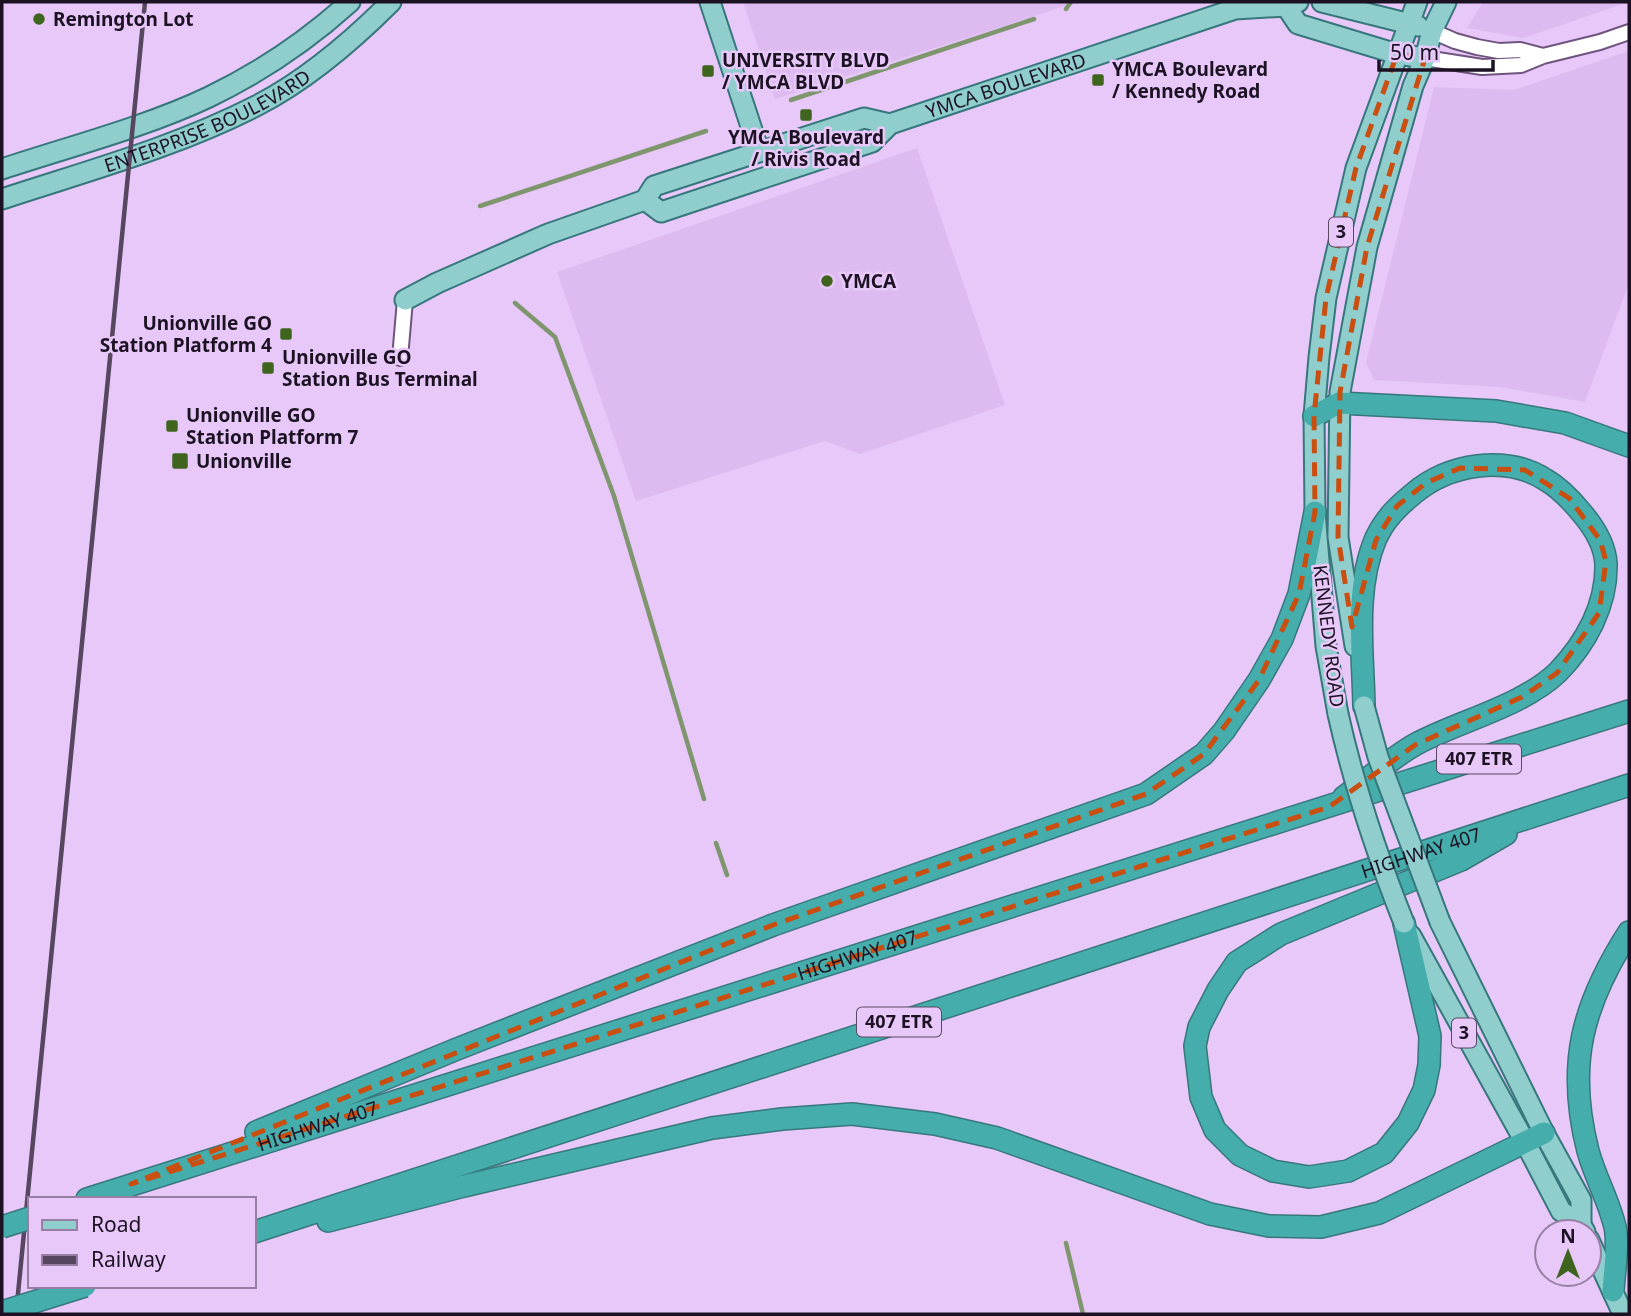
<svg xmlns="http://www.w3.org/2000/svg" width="1631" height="1316" viewBox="0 0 1631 1316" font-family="'Noto Sans',sans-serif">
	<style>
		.built { fill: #ddbbf0 }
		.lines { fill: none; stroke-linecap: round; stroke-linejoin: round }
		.stream { stroke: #7e956e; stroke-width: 4.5 }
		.minor-casing { stroke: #6f547e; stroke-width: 18 }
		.major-casing { stroke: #37777c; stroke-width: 23 }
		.highway-casing { stroke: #37777c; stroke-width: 24 }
		.minor { stroke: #fff; stroke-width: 14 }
		.major { stroke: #8fcecd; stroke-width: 19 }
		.highway { stroke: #45aeac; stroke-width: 21 }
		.rail { stroke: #56465f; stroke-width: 4.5 }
		.major-bridge-casing { stroke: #37777c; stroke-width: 23; stroke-linecap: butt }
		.highway-bridge-casing { stroke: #37777c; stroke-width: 24; stroke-linecap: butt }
		.major-bridge { stroke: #8fcecd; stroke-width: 19 }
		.highway-bridge { stroke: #45aeac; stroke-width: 21 }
		.marked { fill: none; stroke: #ca4e0f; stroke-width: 5; stroke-dasharray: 14 9; stroke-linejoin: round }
		.poi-dot { fill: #3e641e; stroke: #e7c8f8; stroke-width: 2.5 }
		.labels { text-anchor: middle; stroke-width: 5; stroke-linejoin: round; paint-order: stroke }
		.shield { fill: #e7c8f8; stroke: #5a4963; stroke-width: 2 }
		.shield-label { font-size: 18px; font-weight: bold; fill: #1d1223 }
		.poi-label { font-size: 19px; font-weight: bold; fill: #1d1223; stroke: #e7c8f8; text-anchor: start }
		.street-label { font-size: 19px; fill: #1d1223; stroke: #e7c8f8 }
	</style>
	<rect width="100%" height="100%" fill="#e7c8f8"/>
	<path class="built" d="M743,2H1078L775,99Z
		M1483,2H1629L1523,38L1467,28Z
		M1629,51V283L1585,402L1500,387L1374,380L1366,363L1434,87L1514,90Z
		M917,148L1005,405L860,454L825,441L636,501L557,272Z"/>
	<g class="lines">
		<path class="stream" d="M1066,9L1071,2
			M791,100L1034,19
			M480,206L706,131
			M515,303L555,337L614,496L704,799
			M716,843L727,875
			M1066,1243L1083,1314"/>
		<defs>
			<path id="minor" d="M1432,31L1455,41L1477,47L1499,51L1520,50L1543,56
				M1425,58L1482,67L1521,65L1543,56L1600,42L1629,32
				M400,358L405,300"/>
			<g id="major">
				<path d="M710,2L759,151"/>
				<path d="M1322,2L1418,26"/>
				<path d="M1286,6L1298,24L1397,54L1425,58"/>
				<path d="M2,169C68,147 146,127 209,97C261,72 308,40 350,2"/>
				<path id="s1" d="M2,199C87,171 176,147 256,106C307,80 351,42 391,2"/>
				<path id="s2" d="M645,200L661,212L872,142L890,124L1235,9L1286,6L1298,2"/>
				<path d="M405,300L437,283L548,234L645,200L654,186L864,118L890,124"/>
				<path d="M1355,646L1338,537L1340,392L1367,247L1413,86L1425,58L1432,31L1446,2"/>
				<path d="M1338,714L1326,646L1315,512L1314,416L1319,357L1326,298L1356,168L1417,2"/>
				<path d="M1440,922L1544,1133L1581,1200V1225"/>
				<path d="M1411,936L1525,1142L1561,1211L1581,1225L1585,1232"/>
				<path d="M1589,1240L1623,1314"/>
			</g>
			<g id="highway">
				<path d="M1314,416L1339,403L1496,411L1565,423L1629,446"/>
				<path d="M1344,797C1367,780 1391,758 1416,744C1459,721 1523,706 1558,672C1586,643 1607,605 1606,564C1605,545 1593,526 1581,512C1571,500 1560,488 1546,480C1506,454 1448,464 1413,494C1397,507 1385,519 1376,538C1354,589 1363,652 1364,706"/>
				<path d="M1404,923L1430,1036L1429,1065L1424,1090L1408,1123L1384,1153L1348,1171L1309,1177L1273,1171L1240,1155L1215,1130L1201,1097L1195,1046L1199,1027L1218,990L1237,962L1281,934L1461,860L1506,834"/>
				<path d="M256,1132L457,1049L773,925L1146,794L1204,754L1224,731L1259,680L1282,639L1299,594L1315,512"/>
				<path id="s3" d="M87,1199L1629,711"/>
				<path d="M328,1221L464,1186L712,1128L782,1119L852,1114L935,1124L997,1138L1210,1214L1269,1226L1321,1227L1379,1213L1544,1133"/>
				<path id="s4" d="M254,1232L1629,785"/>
				<path d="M1613,1291C1614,1273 1619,1244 1615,1227C1609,1201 1595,1177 1588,1151C1566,1065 1582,1005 1629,932"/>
			</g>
		</defs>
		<use href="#minor" class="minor-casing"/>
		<use href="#major" class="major-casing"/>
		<use href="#highway" class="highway-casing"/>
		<use href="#minor" class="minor"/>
		<use href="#major" class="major"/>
		<use href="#highway" class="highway"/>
		<path class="rail" d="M16,1314L145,2"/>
		<defs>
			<path id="major-bridge" d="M1364,706L1378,757L1440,922
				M1338,714C1354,786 1377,855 1404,923"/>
			<path id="highway-bridge" d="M2,1227L30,1218
				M2,1312L85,1286"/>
		</defs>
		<use href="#major-bridge" class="major-bridge-casing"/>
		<use href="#highway-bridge" class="highway-bridge-casing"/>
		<use href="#major-bridge" class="major-bridge"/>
		<use href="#highway-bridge" class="highway-bridge"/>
	</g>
	<path class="marked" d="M1397,54L1425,58L1367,247L1340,392L1338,537L1352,627L1376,540L1397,506L1426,483L1460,468L1525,470L1569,498L1600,540L1606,561L1599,613L1557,673L1522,697L1415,745L1329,807L131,1184L773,925L1146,794L1204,754L1259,680L1299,594L1315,512L1314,416L1326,298L1356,168Z"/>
	<g class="poi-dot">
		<circle cx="39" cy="19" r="7"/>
		<rect x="701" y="64" width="14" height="14" rx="3.5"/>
		<rect x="1091" y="73" width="14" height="14" rx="3.5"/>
		<rect x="799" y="108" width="14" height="14" rx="3.5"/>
		<circle cx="827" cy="281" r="7"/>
		<rect x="279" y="327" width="14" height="14" rx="3.5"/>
		<rect x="261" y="361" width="14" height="14" rx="3.5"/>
		<rect x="165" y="419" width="14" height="14" rx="3.5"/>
		<rect x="171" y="452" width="18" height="18" rx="3.5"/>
	</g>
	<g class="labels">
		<g class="shield">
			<rect x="1329" y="217.5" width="24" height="29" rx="5"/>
			<rect x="1437" y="744.5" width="84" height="29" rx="5"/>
			<rect x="857" y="1007.5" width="84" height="29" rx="5"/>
			<rect x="1452" y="1018.5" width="24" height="29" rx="5"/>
		</g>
		<g class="shield-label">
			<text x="1341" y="238">3</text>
			<text x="1479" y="765">407 ETR</text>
			<text x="899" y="1028">407 ETR</text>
			<text x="1464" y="1039">3</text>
		</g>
		<g class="poi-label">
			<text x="53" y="26">Remington Lot</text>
			<text x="722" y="67">UNIVERSITY BLVD<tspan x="722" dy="22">/ YMCA BLVD</tspan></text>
			<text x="1112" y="76">YMCA Boulevard<tspan x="1112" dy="22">/ Kennedy Road</tspan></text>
			<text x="806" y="144" text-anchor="middle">YMCA Boulevard<tspan x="806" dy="22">/ Rivis Road</tspan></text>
			<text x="841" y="288">YMCA</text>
			<text x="272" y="330" text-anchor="end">Unionville GO<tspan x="272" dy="22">Station Platform 4</tspan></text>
			<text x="282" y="364">Unionville GO<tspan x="282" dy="22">Station Bus Terminal</tspan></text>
			<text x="186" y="422">Unionville GO<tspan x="186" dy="22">Station Platform 7</tspan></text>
			<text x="196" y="468">Unionville</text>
		</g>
		<g class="street-label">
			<text dy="7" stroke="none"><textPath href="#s2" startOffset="390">YMCA BOULEVARD</textPath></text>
			<text dy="7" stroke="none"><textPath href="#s1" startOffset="220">ENTERPRISE BOULEVARD</textPath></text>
			<text transform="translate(1329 636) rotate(83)" y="7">KENNEDY ROAD</text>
			<text dy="7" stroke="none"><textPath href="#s4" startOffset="1227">HIGHWAY 407</textPath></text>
			<text dy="7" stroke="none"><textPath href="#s3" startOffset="808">HIGHWAY 407</textPath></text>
			<text dy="7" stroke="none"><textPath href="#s3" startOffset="242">HIGHWAY 407</textPath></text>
		</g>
	</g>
	<rect width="1631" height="1316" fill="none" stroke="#1d1223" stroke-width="7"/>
	<rect x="28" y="1197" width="228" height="91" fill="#e7c8f8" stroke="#967fa3" stroke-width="2"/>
	<rect x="42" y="1220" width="35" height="10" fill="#8fcecd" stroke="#967fa3" stroke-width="2"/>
	<text x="91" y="1232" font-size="21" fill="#1d1223">Road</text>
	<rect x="42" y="1255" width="35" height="10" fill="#56465f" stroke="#967fa3" stroke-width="2"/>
	<text x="91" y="1267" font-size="21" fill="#1d1223">Railway</text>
	<g transform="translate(1568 1253)"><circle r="33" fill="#e7c8f8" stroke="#967fa3" stroke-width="2"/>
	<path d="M0-5L12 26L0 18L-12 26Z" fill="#3e641e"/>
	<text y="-10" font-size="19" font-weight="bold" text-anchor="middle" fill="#1d1223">N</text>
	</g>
	<path d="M1379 60v10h114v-10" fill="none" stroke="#1d1223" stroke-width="3.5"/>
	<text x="1390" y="60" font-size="21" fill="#1d1223" stroke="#e7c8f8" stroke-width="5" paint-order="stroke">50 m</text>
</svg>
